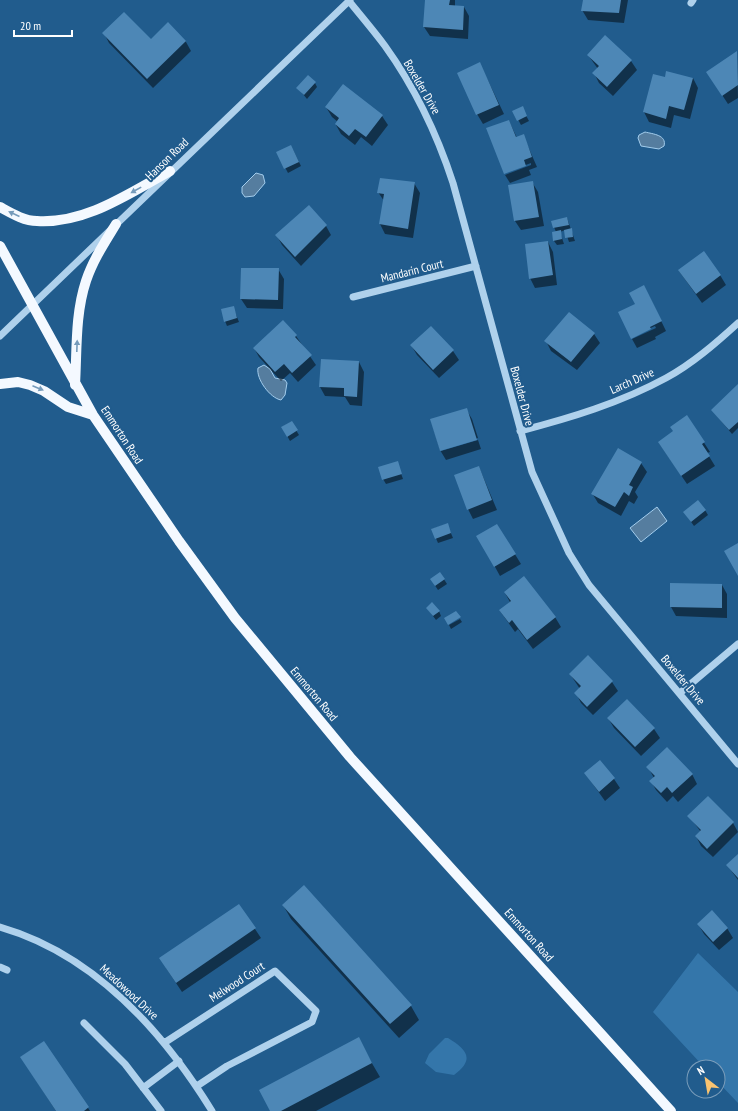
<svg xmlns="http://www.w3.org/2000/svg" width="738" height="1111" viewBox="0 0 738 1111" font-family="'PT Sans Narrow',sans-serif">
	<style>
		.green { fill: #3476aa }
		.water { fill: #557d9f; stroke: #a3cded }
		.shadow { fill: #0007 }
		.building { fill: #4d87b6 }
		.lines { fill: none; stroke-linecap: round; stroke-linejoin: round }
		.minor { stroke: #afd1ec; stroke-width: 7 }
		.major { stroke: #f4f9ff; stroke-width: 10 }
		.oneway { fill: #759bbb }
		.labels { text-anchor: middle; stroke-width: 4; stroke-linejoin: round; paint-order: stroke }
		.street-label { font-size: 12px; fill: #fff; stroke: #215c8d }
	</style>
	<rect width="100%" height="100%" fill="#215c8d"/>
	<path class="green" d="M698,953L738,992V1103L718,1082V1067H704L653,1012Z
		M445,1038H448C466,1049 476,1059 454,1075L436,1072L425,1063L429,1054Z"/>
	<path class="water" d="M645,132C653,134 667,135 664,146L659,149L641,146L638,138L639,135Z
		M256,173L263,175L265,183L254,196L245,197L242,193V187Z
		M264,365L270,369L275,378L285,380L287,383L285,395L281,400C270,398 256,379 258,368Z
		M657,507L667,521L641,542L630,528Z"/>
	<path class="shadow" d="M426,0H455V6L464,7L469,16L468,39L430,36L424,27Z
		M584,0H628L624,23L588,20L582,10Z
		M168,24L186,42L191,51L153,88L109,43L104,33L151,41Z
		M605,37L631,61L637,70L613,96L599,83L594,73L598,69L588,55Z
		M737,52L738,98L728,104L713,81Z
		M480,64L504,114L483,124L477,114Z
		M693,78L698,88L690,119L674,115L671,128L649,122L644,112L665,79Z
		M315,83L317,87L307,99L298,88Z
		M326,107L382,116L388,125L372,146L361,137L355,145L341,134L336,125L338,122L332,117Z
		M522,108L529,121L521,125L514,112Z
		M509,121L517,138L523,135L537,167L529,170L531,175L510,183L505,175L531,165V163L504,173Z
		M293,150L301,166L288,173L277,152Z
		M532,182L538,192L544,226L521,230L515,221L509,186Z
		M414,183L420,193L413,238L385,234L380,224L384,201L378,192Z
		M567,218L575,241L569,242L565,230L560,232L564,244L557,245L554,241L556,232L552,222Z
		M326,226L331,235L301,266L282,245L277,236Z
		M548,242L553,252L557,285L535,288L530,278Z
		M278,269L284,279L283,309L247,308L241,299Z
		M679,271L720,275L726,285L702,303Z
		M649,296L666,331L655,337L656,339L637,348L632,339L656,328L655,326L631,337L636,304Z
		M233,307L239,322L227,326L225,321Z
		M594,334L600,343L577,370L551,351L546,341Z
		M296,336L316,365L298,382L290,373L281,381L259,357L254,348Z
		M411,345L453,351L459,360L439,378L417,355Z
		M359,362L364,372L362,406L350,405L345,397L325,396L320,387Z
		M738,386V428L732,434L712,410Z
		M466,409L472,419L478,438L441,449V451L478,440L481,449L446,460L440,450L431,420Z
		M687,416L710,452L707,453L715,466L687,484L659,443L674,432Z
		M291,422L299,435L290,441L282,427Z
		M397,462L403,479L386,484L383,479Z
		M641,463L647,472L635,492L638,497L634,504L629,501L621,516L598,503L592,493Z
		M479,467L497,510L473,519L468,509Z
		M705,510L708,515L694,526L684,512Z
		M447,524L453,538L438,543L432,529Z
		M497,525L521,564L500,576L478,536Z
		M440,573L447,584L438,590L434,584Z
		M722,585L727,594V618L676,616L671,607Z
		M505,593L555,617L561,627L533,649L518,629L515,632L500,611L510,602Z
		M427,608L439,611L441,616L436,620Z
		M460,619L462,622L451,629L449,625Z
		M588,657L612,682L618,691L593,715L581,703L576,693L580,689L570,674Z
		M608,718L654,729L660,738L641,756L614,728Z
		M648,767L692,774L697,784L678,802L673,796L667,802L656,790L651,781L654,778Z
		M585,773L614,779L620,788L605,801Z
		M708,797L733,823L738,832L713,857L701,846L696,836L701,832L689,816Z
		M738,855V880L727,865Z
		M239,905L261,938L182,992L166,968Z
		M283,905L411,1006L419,1020L399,1038L291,919Z
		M698,924L727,928L733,938L719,950L704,934Z
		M44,1042L90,1111H56L21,1057Z
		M366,1053L380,1077L316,1111H271Z"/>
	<path class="building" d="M425,0H450L449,5L464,6L463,30L423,27Z
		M583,0H621L619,13L581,11Z
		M124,12L151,39L168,22L186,41L147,79L102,33Z
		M605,35L632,60L607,87L592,73L599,66L587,55Z
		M737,51L738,85L722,96L706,72Z
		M480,62L499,105L476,115L457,73Z
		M666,71L693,78L684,110L669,106L666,119L643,112L653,74L665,77Z
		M308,75L316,82L304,95L296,88Z
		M343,84L383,115L366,137L355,129L349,136L335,124L339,118L325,107Z
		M523,106L527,116L517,121L512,111Z
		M509,120L516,137L524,134L532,157L524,160L526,166L504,174L486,128Z
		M291,145L299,162L284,169L276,152Z
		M380,178L415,182L408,229L379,224L384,194L377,193Z
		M533,181L539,217L514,221L508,185Z
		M309,205L327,225L295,257L275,235Z
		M567,217L569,225L553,228L551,221Z
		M572,228L573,237L565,238L564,230Z
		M561,230L562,239L553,241L552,232Z
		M548,241L553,275L529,279L525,244Z
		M704,251L721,275L696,294L678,270Z
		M241,268H279L278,300L240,299Z
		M644,285L662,321L650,327L651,329L631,339L618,312L635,304L629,293Z
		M234,306L237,318L224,322L221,309Z
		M569,312L595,333L571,362L544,341Z
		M283,320L297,335L295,337L312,355L292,373L284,364L275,372L253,348Z
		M431,326L454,350L433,370L410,345Z
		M321,359L359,361L357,397L344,396V388L319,387Z
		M738,384V422L729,430L711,410Z
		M467,408L477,440L440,451L430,419Z
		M687,415L705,442L702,444L710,456L681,476L658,442L673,431L670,427Z
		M292,421L298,430L287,437L281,427Z
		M618,448L642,462L629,485L633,487L629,496L624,492L615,507L591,494Z
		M398,461L402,474L382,480L378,467Z
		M479,466L492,500L467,510L454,475Z
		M698,500L706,510L691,522L683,512Z
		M448,523L451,533L435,539L431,529Z
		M497,524L516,554L494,567L476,536Z
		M738,543V576L724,551Z
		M440,572L445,579L435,586L430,579Z
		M524,576L556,617L527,640L512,620L509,623L499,610L511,601L504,592Z
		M670,583L722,584V608L670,607Z
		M432,602L440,611L433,616L426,608Z
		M456,611L461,617L448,625L444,618Z
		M588,655L613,681L587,707L574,693L581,686L569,674Z
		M627,699L655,728L635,747L607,718Z
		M667,747L693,774L672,793L667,787L661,793L649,781L655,776L646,767Z
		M600,760L615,778L599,792L584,773Z
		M708,796L734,822L707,849L695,836L701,830L687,816Z
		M738,854V878L726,865Z
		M304,885L412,1005L390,1024L282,905Z
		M239,904L256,928L176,983L159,958Z
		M712,910L728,928L713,942L697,924Z
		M359,1037L372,1063L281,1111H270L259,1090Z
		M44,1041L89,1107L84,1111H56L20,1057Z"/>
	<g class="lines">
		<path class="minor" d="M349,1C361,16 374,31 385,46C416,89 437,134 453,183L532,472L569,553L589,585L738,764
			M691,3L693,0
			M353,297L476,266
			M0,336L350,0
			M520,431C570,418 620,403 666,378C692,364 716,343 738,323
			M680,693L738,644
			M0,927C94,954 162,1030 212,1111
			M0,967L7,970
			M84,1023L125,1064L161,1111
			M164,1043L275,971L316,1011L312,1022L227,1066L197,1086
			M143,1088L179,1061"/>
		<path class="major" d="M0,207C11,213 24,221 37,221C86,224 129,193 170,171
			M0,246L93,415L179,541L235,618L350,757L671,1111
			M0,384L18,382L30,385L44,391L68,407L93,415
			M75,385C77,351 75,314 86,281C93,260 105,242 116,224"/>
	</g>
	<defs><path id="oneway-solid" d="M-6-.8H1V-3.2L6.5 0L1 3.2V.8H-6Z"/></defs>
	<g class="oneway">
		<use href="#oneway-solid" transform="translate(136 190) rotate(151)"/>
		<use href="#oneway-solid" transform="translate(14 214) rotate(-156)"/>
		<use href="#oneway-solid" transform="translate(77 346) rotate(-88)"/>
		<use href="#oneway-solid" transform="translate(38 388) rotate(23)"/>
	</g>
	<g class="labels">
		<g class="street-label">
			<text transform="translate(422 87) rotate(60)" y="4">Boxelder Drive</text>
			<text transform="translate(167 159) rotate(-44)" y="4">Hanson Road</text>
			<text transform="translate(412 271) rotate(-14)" y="4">Mandarin Court</text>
			<text transform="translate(632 381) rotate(-24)" y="4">Larch Drive</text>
			<text transform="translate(522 396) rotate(75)" y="4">Boxelder Drive</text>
			<text transform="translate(122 435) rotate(57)" y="4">Emmorton Road</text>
			<text transform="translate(683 680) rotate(50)" y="4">Boxelder Drive</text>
			<text transform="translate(314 694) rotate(50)" y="4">Emmorton Road</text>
			<text transform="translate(529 935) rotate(48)" y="4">Emmorton Road</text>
			<text transform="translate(237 982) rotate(-33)" y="4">Melwood Court</text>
			<text transform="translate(129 992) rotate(43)" y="4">Meadowood Drive</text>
		</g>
	</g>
	<g transform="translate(706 1079) rotate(329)"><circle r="19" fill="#215c8d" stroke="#7a9dbb"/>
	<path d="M0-3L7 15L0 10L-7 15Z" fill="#f9c370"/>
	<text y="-6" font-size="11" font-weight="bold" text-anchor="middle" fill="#ffffff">N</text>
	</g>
	<path d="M14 30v6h58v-6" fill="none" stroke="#ffffff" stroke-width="2"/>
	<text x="20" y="30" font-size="12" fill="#ffffff" stroke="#215c8d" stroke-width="3" paint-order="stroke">20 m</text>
</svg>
